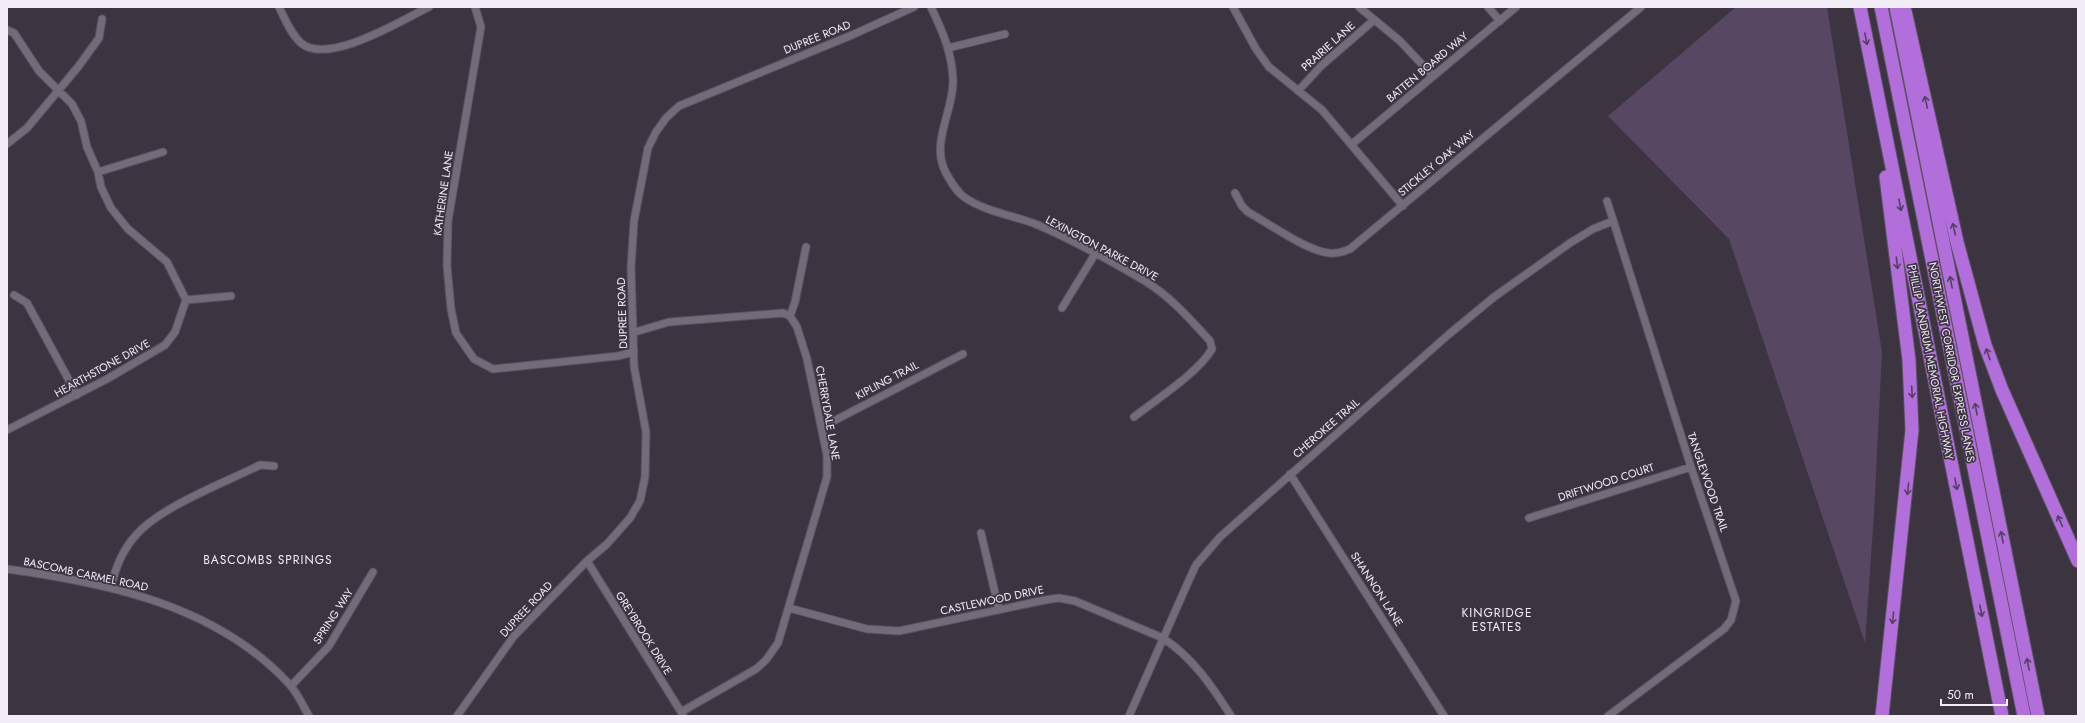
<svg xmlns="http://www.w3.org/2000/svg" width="2085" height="723" viewBox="0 0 2085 723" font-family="Jost,sans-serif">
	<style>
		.green { fill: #584763 }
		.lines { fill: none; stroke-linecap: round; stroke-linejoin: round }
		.minor-casing { stroke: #59525e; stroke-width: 9 }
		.motorway-casing { stroke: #59525e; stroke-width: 15 }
		.minor { stroke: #736a7a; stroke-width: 7 }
		.motorway { stroke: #b26eda; stroke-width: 13 }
		.oneway { stroke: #544060 }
		.labels { text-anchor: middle; stroke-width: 3.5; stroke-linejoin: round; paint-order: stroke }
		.street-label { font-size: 11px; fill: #f2edf6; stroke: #3c3441 }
		.neighbourhood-label { font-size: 12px; letter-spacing: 1px; fill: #f2edf6; stroke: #3c3441 }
	</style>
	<rect width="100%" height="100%" fill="#3c3441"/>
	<path class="green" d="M1736,7H1827L1882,352L1874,514L1865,643L1729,239L1608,116Z"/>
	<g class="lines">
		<defs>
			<path id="minor" d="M279,7C285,19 291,34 301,43C328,66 402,20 429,7
				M475,7L481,27L448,221L447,266L451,309L456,333L474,359L493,369L618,356L634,352
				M931,7C942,30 953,55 953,82C953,112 930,144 946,173C951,182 956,191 964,197C983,211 1016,216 1038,225C1075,241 1111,261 1145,281C1171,297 1190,319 1210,341L1212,349C1198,373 1157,399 1134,417
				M1233,7L1256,49L1269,67L1322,110L1403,206
				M1359,7L1400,41L1433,76
				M1488,7L1500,21
				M7,30L14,33L39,71L72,104L81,121L87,147L98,172L101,187L111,208L128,229L167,262L186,300L175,332L165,345L107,379L7,430
				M948,48L1005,34
				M1298,91L1322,65L1374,20
				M7,144L27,128L78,67L99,38L102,19
				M1352,144L1516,7
				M98,172L163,152
				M1235,193L1242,206L1248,212C1268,223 1307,251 1329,253C1336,254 1343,252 1350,249L1641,7
				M1607,201L1691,467L1736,601L1731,620L1724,629L1608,716
				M14,295L27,303L77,395
				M186,300L231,296
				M1062,308L1095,254
				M790,316L795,302L806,247
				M635,332L669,322L783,313L790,316L797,327L807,359L827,455V477L778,643L766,660L756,669L681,712
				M822,427L963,354
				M1290,474L1444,716
				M1529,518L1691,467
				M981,533L999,610
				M587,561L683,715
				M7,569C109,583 218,606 290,685C298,694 303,706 309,716
				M111,588C115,568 123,549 137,534C162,506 226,482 260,465L274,466
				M789,608L867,629L899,631L1045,600L1059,598L1075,601L1163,638C1193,658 1212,686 1231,716
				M291,686L329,646L373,572
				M457,716L514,636L587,561L607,544L630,518L640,501L645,477L646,432L634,366L631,268L634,221L648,148L656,132L666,118L679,106L852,35L914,7
				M1129,716L1189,580L1196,565L1220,537L1448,335L1494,297L1570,243L1593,229L1613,221"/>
			<path id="motorway" d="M1860,7L2002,716
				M1881,7L2024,716
				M1896,7L2038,716
				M1905,11L1957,242L1985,345L2002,390L2078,561
				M1882,716L1912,430L1909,360L1886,177"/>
		</defs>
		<use href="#minor" class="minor-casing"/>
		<use href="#motorway" class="motorway-casing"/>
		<use href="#minor" class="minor"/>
		<use href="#motorway" class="motorway"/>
	</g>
	<defs><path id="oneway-shaft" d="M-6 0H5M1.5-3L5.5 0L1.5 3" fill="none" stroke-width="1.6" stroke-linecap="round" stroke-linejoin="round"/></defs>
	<g class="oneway">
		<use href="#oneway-shaft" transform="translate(1866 39) rotate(79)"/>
		<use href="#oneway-shaft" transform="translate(1926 102) rotate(-103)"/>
		<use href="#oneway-shaft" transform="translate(1900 205) rotate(79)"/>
		<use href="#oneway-shaft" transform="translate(1954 229) rotate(-103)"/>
		<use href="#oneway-shaft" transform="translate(1897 263) rotate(83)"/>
		<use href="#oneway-shaft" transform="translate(1951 282) rotate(-101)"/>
		<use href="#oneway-shaft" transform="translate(1988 354) rotate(-109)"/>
		<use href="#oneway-shaft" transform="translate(1912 392) rotate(87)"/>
		<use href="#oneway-shaft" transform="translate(1976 409) rotate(-101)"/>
		<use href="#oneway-shaft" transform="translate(1956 484) rotate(79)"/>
		<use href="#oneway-shaft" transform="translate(1908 489) rotate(96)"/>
		<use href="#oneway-shaft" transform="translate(2060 521) rotate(-114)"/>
		<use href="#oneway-shaft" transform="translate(2002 537) rotate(-101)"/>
		<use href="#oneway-shaft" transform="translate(1981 611) rotate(79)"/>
		<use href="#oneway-shaft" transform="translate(1893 618) rotate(96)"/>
		<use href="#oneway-shaft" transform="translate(2028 664) rotate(-101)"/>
	</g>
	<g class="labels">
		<g class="street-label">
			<text transform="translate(817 37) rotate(-22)" y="4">DUPREE ROAD</text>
			<text transform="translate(1328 46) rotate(-42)" y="4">PRAIRIE LANE</text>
			<text transform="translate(1427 67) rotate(-40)" y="4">BATTEN BOARD WAY</text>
			<text transform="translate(1436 163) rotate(-40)" y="4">STICKLEY OAK WAY</text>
			<text transform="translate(443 193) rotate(-82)" y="4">KATHERINE LANE</text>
			<text transform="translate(1102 248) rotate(28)" y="4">LEXINGTON PARKE DRIVE</text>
			<text transform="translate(622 313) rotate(-92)" y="4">DUPREE ROAD</text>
			<text transform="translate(1931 362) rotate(79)" y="4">PHILLIP LANDRUM MEMORIAL HIGHWAY</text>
			<text transform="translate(1952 362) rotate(79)" y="4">NORTHWEST CORRIDOR EXPRESS LANES</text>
			<text transform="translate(102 368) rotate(-29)" y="4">HEARTHSTONE DRIVE</text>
			<text transform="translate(887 380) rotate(-28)" y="4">KIPLING TRAIL</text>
			<text transform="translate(828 413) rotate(80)" y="4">CHERRYDALE LANE</text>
			<text transform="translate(1326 428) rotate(-41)" y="4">CHEROKEE TRAIL</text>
			<text transform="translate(1606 482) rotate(-18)" y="4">DRIFTWOOD COURT</text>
			<text transform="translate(1708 482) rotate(71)" y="4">TANGLEWOOD TRAIL</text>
			<text transform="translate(86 574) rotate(12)" y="4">BASCOMB CARMEL ROAD</text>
			<text transform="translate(1377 589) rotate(57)" y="4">SHANNON LANE</text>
			<text transform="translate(992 600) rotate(-12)" y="4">CASTLEWOOD DRIVE</text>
			<text transform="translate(526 609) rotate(-47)" y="4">DUPREE ROAD</text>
			<text transform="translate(333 616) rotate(-57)" y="4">SPRING WAY</text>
			<text transform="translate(644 633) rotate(58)" y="4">GREYBROOK DRIVE</text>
		</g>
		<g class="neighbourhood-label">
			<text x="268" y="564">BASCOMBS SPRINGS</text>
			<text x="1497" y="617">KINGRIDGE<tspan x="1497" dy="14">ESTATES</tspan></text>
		</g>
	</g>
	<rect width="2085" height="723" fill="none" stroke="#f2edf6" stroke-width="16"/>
	<path d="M1941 699v6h66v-6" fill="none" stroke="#f2edf6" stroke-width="2"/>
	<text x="1947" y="699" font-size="12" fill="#f2edf6" stroke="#3c3441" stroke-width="3" paint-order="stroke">50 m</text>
</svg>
